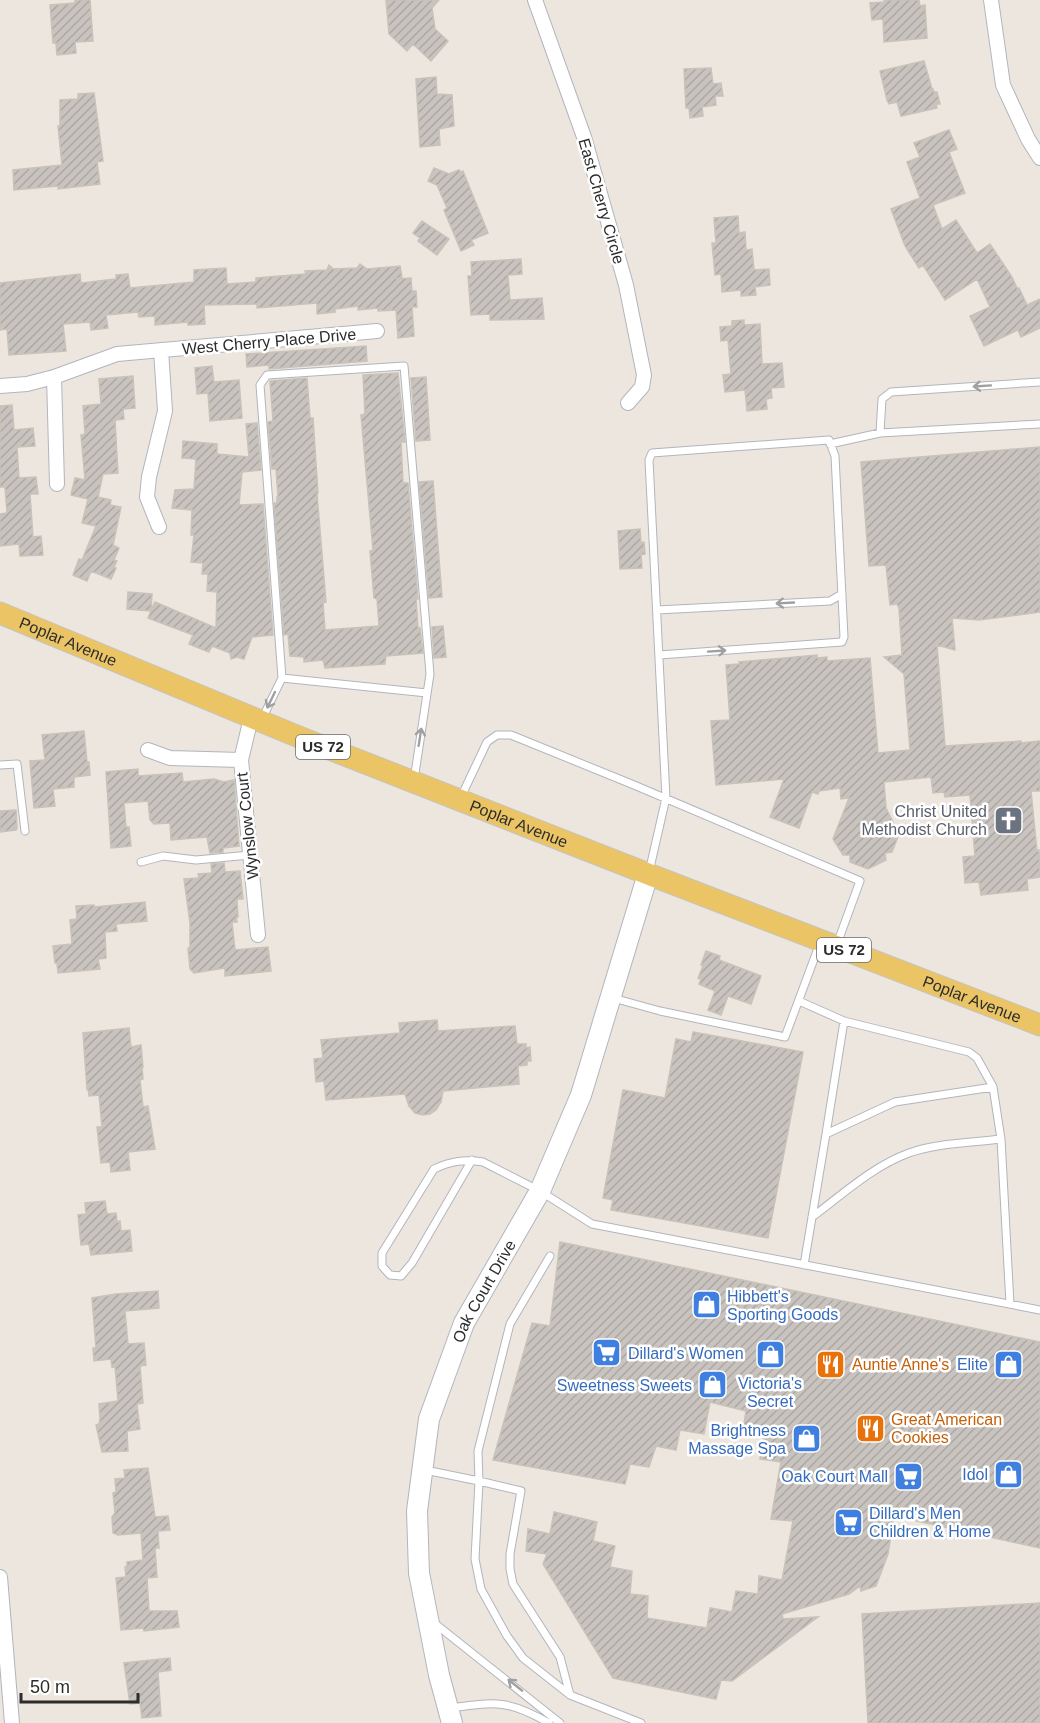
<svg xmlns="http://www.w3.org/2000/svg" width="1040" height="1723" viewBox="0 0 1040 1723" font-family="Arial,sans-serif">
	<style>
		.building { fill: url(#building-hatch); stroke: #c8c2b8; stroke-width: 1.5 }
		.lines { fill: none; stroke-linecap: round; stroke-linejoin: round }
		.lane-casing { stroke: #b2b5be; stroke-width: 9 }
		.street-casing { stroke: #b2b5be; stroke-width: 16 }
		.secondary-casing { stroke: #b2b5be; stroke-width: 22 }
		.primary-casing { stroke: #c4c4c4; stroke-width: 23 }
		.lane { stroke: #fff; stroke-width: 7 }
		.street { stroke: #fff; stroke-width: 14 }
		.secondary { stroke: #fff; stroke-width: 20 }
		.primary { stroke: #ebc565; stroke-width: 21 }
		.oneway { stroke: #a0a0a0 }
		.labels { text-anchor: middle; stroke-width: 5; stroke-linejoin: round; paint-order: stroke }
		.shield { fill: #fff; stroke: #6b6b6b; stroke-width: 1.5 }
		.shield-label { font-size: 15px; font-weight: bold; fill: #2c2c2c }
		.street-label { font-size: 16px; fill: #2c2c2c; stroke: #fff }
		.worship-label { font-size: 16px; fill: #5b616d; stroke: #fff; text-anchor: end }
		.shop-label { font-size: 16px; fill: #366cbe; stroke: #fff; text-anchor: end }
		.food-label { font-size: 16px; fill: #c56008; stroke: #fff; text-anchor: start }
	</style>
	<defs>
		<pattern id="building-hatch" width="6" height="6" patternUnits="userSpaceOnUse" patternTransform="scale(1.5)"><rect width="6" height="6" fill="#c8c3be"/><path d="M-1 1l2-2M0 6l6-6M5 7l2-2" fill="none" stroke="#aca8a3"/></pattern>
	</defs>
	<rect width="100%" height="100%" fill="#ede6df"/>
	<path class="building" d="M75,0H90L93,41L75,42L76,53L57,55L56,43H53L50,5L75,3Z
		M386,0H439L432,8L435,29L448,41L431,61L413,44L407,51L389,34Z
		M884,0H919L920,6L925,5L927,38L884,42L883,19L872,20L870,3L885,2Z
		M924,61L932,89H933L934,92H937L940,104H936L937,108L901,116L897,102L889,104L887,100L880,71Z
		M711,68L713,84L721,83L723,96H715L716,105L702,107L703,116L690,118L689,108H686L684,69Z
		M436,77L437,94L452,95L454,126L439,129L440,145L420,147L416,79Z
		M94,93L103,161L97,162L100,184L58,189V186L14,190L13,170L62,165L58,126H60V100L78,99V94Z
		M949,130L957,149L949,152L965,193L933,205L942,229L956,220L977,253L990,244L1012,277L1017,288H1019L1027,305L1040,299V328L1021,337L1018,330L984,346L970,316L990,307L977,279L945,300L923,265L919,268L905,246L891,209L920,198L907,162L920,157L914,143Z
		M434,168L449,174L459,170L461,172L463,171L488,233L471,240L474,245L461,251L444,210L447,208L437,185L428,181Z
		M738,216L739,233L745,232L746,250L752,249L754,270L769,269L770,285L755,287L756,295L741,296V290L722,292L721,274L715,275L712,243H716L714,218Z
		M422,221L449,239L437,255L418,241L420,238L413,233Z
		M521,259L522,274L508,275L510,300L542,298L544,319L490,320V314L471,315L468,276H472L471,262Z
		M360,264L367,269L400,266L402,277L396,279L411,278L412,291H416L417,307H412L414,336L398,338L396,310L378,311V308L358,310V306L335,309V312L317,314V303L257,308V304L204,305L205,324L188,325V322L155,325V316L139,317L138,312L106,315L108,328L91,330L90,322L63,324L66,351L9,355L7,329L0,330V283L80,274L81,283L116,279V275L128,274L130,288L194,282V270L226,268L227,284L256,282V278L306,274L305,271L327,270L329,265L333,269L357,268Z
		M744,320V325L760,324L762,364L782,363L784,387L771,388L772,398L766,399L767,409L747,411L745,390L725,392L723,375L731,374L728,340L721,341L720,327L732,326V321Z
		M366,346L367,361L269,369V365L247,367L246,354Z
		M212,366L214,382L239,380L242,418L210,421L208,393L197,394L195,368Z
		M398,373L405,442H401L403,483H408L418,599H416L418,628H420L423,653L386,656L385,664L325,668L323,660L304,662V657L290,656L288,634L284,635L274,503H277V497H278L276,469H272L268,422L273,421L270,381L307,378L310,418H313L318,493L317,494L326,602L323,603L325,630L379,626L377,599L374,598L370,551L373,550L361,415L365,414L363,375Z
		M133,376L135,408L123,409L124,419L115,420L118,473L103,474L98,497L111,500L110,505L121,507L113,545L119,548L114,560L117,561L114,567L116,568L111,579L91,571L87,581L73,575L79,559L82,560L96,526L82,523L88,499L71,495L75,478L85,480L81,435L85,434L83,406L101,404L99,379Z
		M426,377L430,440L416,441L411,378Z
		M12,405L14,430L33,428L35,446L17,447L19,478L36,477L38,494H30L33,537L41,536L43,555L20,556L19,544L0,546V514L7,513L5,487H0V406Z
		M257,423L261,470L242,472L239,505L263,504L273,635L252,637L244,659L237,657L231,659L230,653L212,646L209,652L189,644L193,635L148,618L151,611L127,609L128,592L152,594L151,610L155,602L216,628L217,592L207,591L208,574H202L203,563L191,562L194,535H191L192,510L172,508L175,490L194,489L196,459L182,458L183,441L217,444V454L249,457L246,424Z
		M1040,447V612L979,620L952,618L955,650L937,645L945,746L1021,741V743L1040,741V791H1031L1037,851L1039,850L1040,877L1027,879L1028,890L981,895L979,882L965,883L963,857L975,856L970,795L945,797L944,792L933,793L931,777L884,782L886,808L899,834L892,852L885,853L886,860L868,869L850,862V855H843L833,839L849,798L841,799L840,788L819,791L818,794L812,792L799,828L770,817L784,779L716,785L711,721L730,720L726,665L740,664L739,662L817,655V658L827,657V661L870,658L878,753L910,750L904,674L884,657L902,655L899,608L897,604L890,605L886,565L869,566L861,462Z
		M433,481L442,597L429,598L419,482Z
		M640,529L641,543L644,542L645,554L641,555L642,568L620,569L618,531Z
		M443,626L446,657L434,658L432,627Z
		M84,731L87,762H89L90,775L74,777V787L53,789L55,806L34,808L30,761L45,760L42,735Z
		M138,769V776L182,773L183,782L214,779L224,782L234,780L239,846L223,848V852L210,853L207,837L171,840L170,823L154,824L150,820L148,801L124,803L126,827H129L131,846L111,848L106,772Z
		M16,810L17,828L16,830L0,832V811Z
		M224,863L225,872L240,871L243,899H237L238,917H236L237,922H232L235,950L268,947L271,971L225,976V968L194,973L190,969L188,948H190V923L184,879L199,878L198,874L212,873L211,864Z
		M145,902L147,921L116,924L117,931L105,932L106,958L98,959L100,969L58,973L57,963H55L53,946L72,944L70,920L77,919L76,906L94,905V907Z
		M706,951L720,956L719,960L761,976L751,1004L728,996L721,1015L708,1010L715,991L699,984L701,979L698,978L703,966L701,965Z
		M437,1020L438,1031L515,1026L517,1044H526V1048L530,1047L531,1061H527V1065L518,1066L519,1084L443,1091L441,1102L436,1110L430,1114L423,1115L415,1113L409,1106L405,1094L326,1100L324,1081L316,1082L314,1059L323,1058L321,1040L400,1033L399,1023Z
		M129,1028L131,1047L141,1045L143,1067H142L143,1079L140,1080L143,1107L148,1106L155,1149L128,1152L130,1170L111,1172L110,1162L101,1163L97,1127H102L99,1095L89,1096L88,1088L87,1089L83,1033Z
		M693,1032L803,1052L768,1238L611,1210L613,1200L603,1198L623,1090L665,1098L676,1039L691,1042Z
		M105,1201L107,1214L116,1213L117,1222L120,1221L121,1231L130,1230L132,1251L91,1255L89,1244L81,1245L78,1215L86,1214L85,1203Z
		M560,1242L1040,1342V1548L894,1516L888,1554L876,1586L861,1591L860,1586L849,1594L782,1614L783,1619L818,1617L732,1681L721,1680L716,1699L613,1678L543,1564L547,1554L526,1551L528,1529L550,1534L554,1512L597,1522L593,1541L615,1546L610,1567L632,1571L630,1594L648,1596L647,1618L707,1628L710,1608L732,1612L736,1591L758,1594L759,1576L782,1580L793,1521L771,1519L781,1462L760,1459L764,1435L743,1430L746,1411L710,1402L704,1434L680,1430L676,1450L656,1446L649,1467L630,1464L625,1484L493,1460L532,1323L550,1326Z
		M158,1291L159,1308L125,1311L128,1344L144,1343L146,1365L140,1366L143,1403L137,1404L140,1429L127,1431L128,1451L102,1452L96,1425L99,1424L100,1419L99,1404L118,1401L115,1366L112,1367L111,1359L94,1361L93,1348H96L92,1298L116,1294Z
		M148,1468L155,1517L168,1516L170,1530L158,1531L159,1548H155L157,1577L147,1578L149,1611H177L179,1627L144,1631L143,1628L121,1630L116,1578L126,1577L125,1567H127V1562L143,1560L141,1533L118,1535L113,1533L112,1517L115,1513L113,1493L116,1492L115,1479L125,1478L124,1470Z
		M1040,1603V1723H868L862,1614Z
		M170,1658L171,1670L158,1672L161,1716L142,1718L140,1703L130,1704L124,1663Z"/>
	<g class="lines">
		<defs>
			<path id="lane" d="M880,433L882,399L891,392L1040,382
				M830,444L880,433L1040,424
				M657,610L830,601L842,594
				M262,719L282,678
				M0,765L17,764L25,831
				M414,780L430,674L404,366L267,375L260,385L282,678L427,693
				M461,797L487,742L497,735H511L634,785L860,881L837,944
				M141,862L163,856L196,860L250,855
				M649,872L666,798L649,460L652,453L829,440L835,456L844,637L842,642L659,655
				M613,998L660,1011L785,1037L820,943
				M799,1001L844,1021L969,1052L977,1058L993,1087L1001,1139L1010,1304
				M826,1134L844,1021
				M472,1160L412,1263L401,1276L390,1275L382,1266V1253L434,1169C451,1161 465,1159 483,1162L540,1191L592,1224L1040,1310
				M812,1217C842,1195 873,1166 909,1153C937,1143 971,1143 1001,1139
				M550,1256L510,1324L478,1451L479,1481L521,1491L510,1554V1569L513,1584L560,1657L570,1695
				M804,1265L826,1134L895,1102L993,1087
				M425,1470L479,1481L475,1559L481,1589L507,1636L523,1658L570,1695L641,1723
				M433,1622L560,1723
				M449,1708C495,1702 507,1699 549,1723"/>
			<path id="street" d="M535,0L584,137L626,285L644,375L642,387L628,403
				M991,0L1003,85L1028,139L1040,158
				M54,377L57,484
				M0,386L27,384L54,377L117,354L377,331
				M159,527L147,497L149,477L165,411L161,350
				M251,718L241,760L258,935
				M148,750L170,758L241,760
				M0,1577L12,1723"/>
			<g id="secondary">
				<path id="s1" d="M452,1723L439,1675L419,1573L417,1511L429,1419L464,1323L540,1191L581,1095L648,874"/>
			</g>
			<g id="primary">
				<path id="s2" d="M0,613L299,737L648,874L1040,1025"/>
			</g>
		</defs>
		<use href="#lane" class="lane-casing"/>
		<use href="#street" class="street-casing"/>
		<use href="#secondary" class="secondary-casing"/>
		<use href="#primary" class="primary-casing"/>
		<use href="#lane" class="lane"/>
		<use href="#street" class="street"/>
		<use href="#secondary" class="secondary"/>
		<use href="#primary" class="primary"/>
	</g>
	<defs><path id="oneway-shaft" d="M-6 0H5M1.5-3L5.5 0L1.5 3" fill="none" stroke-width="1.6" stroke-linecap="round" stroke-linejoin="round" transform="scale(1.5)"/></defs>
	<g class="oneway">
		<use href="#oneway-shaft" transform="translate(982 386) rotate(176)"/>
		<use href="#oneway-shaft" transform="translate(785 603) rotate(177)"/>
		<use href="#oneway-shaft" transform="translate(717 651) rotate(-4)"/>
		<use href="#oneway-shaft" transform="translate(271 700) rotate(116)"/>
		<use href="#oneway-shaft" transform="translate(420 737) rotate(-81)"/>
		<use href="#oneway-shaft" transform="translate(515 1685) rotate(-141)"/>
	</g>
	<defs>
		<symbol id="church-square" viewBox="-11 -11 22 22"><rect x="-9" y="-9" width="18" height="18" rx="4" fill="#6b7280" stroke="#fff"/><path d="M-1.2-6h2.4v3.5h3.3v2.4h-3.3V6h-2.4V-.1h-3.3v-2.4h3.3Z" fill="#fff"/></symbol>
		<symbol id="shop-square" viewBox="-11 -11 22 22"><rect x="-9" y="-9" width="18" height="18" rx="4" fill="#3f7fe0" stroke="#fff"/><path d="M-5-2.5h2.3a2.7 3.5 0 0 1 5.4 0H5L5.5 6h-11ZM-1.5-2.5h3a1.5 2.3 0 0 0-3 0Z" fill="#fff"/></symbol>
		<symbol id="supermarket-square" viewBox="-11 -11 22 22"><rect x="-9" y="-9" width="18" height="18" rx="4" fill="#3f7fe0" stroke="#fff"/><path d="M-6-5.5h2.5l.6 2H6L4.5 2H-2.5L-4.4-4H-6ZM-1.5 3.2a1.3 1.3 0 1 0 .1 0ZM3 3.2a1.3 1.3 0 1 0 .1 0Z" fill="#fff"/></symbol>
		<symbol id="restaurant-square" viewBox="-11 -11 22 22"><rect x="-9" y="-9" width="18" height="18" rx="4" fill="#e8710a" stroke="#fff"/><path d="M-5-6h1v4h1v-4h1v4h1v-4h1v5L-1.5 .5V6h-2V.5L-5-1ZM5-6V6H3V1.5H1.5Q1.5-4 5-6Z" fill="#fff"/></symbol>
	</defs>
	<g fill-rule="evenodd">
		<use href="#church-square" x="992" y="804" width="33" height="33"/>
		<use href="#shop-square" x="690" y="1288" width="33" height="33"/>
		<use href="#supermarket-square" x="590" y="1336" width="33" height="33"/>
		<use href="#shop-square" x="754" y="1338" width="33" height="33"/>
		<use href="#restaurant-square" x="814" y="1348" width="33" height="33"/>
		<use href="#shop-square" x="992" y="1348" width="33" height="33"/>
		<use href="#shop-square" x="696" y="1368" width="33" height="33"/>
		<use href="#restaurant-square" x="854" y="1412" width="33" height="33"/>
		<use href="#shop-square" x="790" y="1422" width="33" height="33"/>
		<use href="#shop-square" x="992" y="1458" width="33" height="33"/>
		<use href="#supermarket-square" x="892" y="1460" width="33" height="33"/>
		<use href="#supermarket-square" x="832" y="1506" width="33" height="33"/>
	</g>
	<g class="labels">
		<g class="shield">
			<rect x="296" y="735" width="54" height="24" rx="4.5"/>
			<rect x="817" y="938" width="54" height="24" rx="4.5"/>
		</g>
		<g class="shield-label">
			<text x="323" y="752">US 72</text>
			<text x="844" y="955">US 72</text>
		</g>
		<g class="street-label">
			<text transform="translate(602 201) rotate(74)" y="6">East Cherry Circle</text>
			<text transform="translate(269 341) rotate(-5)" y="6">West Cherry Place Drive</text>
			<text dy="6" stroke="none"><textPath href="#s2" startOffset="74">Poplar Avenue</textPath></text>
			<text dy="6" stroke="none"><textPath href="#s2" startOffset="560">Poplar Avenue</textPath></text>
			<text transform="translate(247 826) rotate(-96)" y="6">Wynslow Court</text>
			<text dy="6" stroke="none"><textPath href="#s2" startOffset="1046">Poplar Avenue</textPath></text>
			<text dy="6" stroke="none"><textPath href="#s1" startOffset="448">Oak Court Drive</textPath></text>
		</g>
		<g class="worship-label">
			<text x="987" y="817">Christ United<tspan x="987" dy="18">Methodist Church</tspan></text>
		</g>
		<g class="shop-label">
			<text x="727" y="1302" text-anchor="start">Hibbett's<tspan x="727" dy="18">Sporting Goods</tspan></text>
			<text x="628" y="1359" text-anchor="start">Dillard's Women</text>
			<text x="988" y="1370">Elite</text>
			<text x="770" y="1389" text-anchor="middle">Victoria's<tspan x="770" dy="18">Secret</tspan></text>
			<text x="692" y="1391">Sweetness Sweets</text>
			<text x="786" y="1436">Brightness<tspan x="786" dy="18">Massage Spa</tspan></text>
			<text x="988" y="1480">Idol</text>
			<text x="888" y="1482">Oak Court Mall</text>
			<text x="869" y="1519" text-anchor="start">Dillard's Men<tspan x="869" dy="18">Children &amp; Home</tspan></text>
		</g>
		<g class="food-label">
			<text x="852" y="1370">Auntie Anne's</text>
			<text x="891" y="1425">Great American<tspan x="891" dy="18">Cookies</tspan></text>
		</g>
	</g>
	<path d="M21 1693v9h117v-9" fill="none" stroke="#2c2c2c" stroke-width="3"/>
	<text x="30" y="1693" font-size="18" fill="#2c2c2c" stroke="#ffffff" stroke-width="4.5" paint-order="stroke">50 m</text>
</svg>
